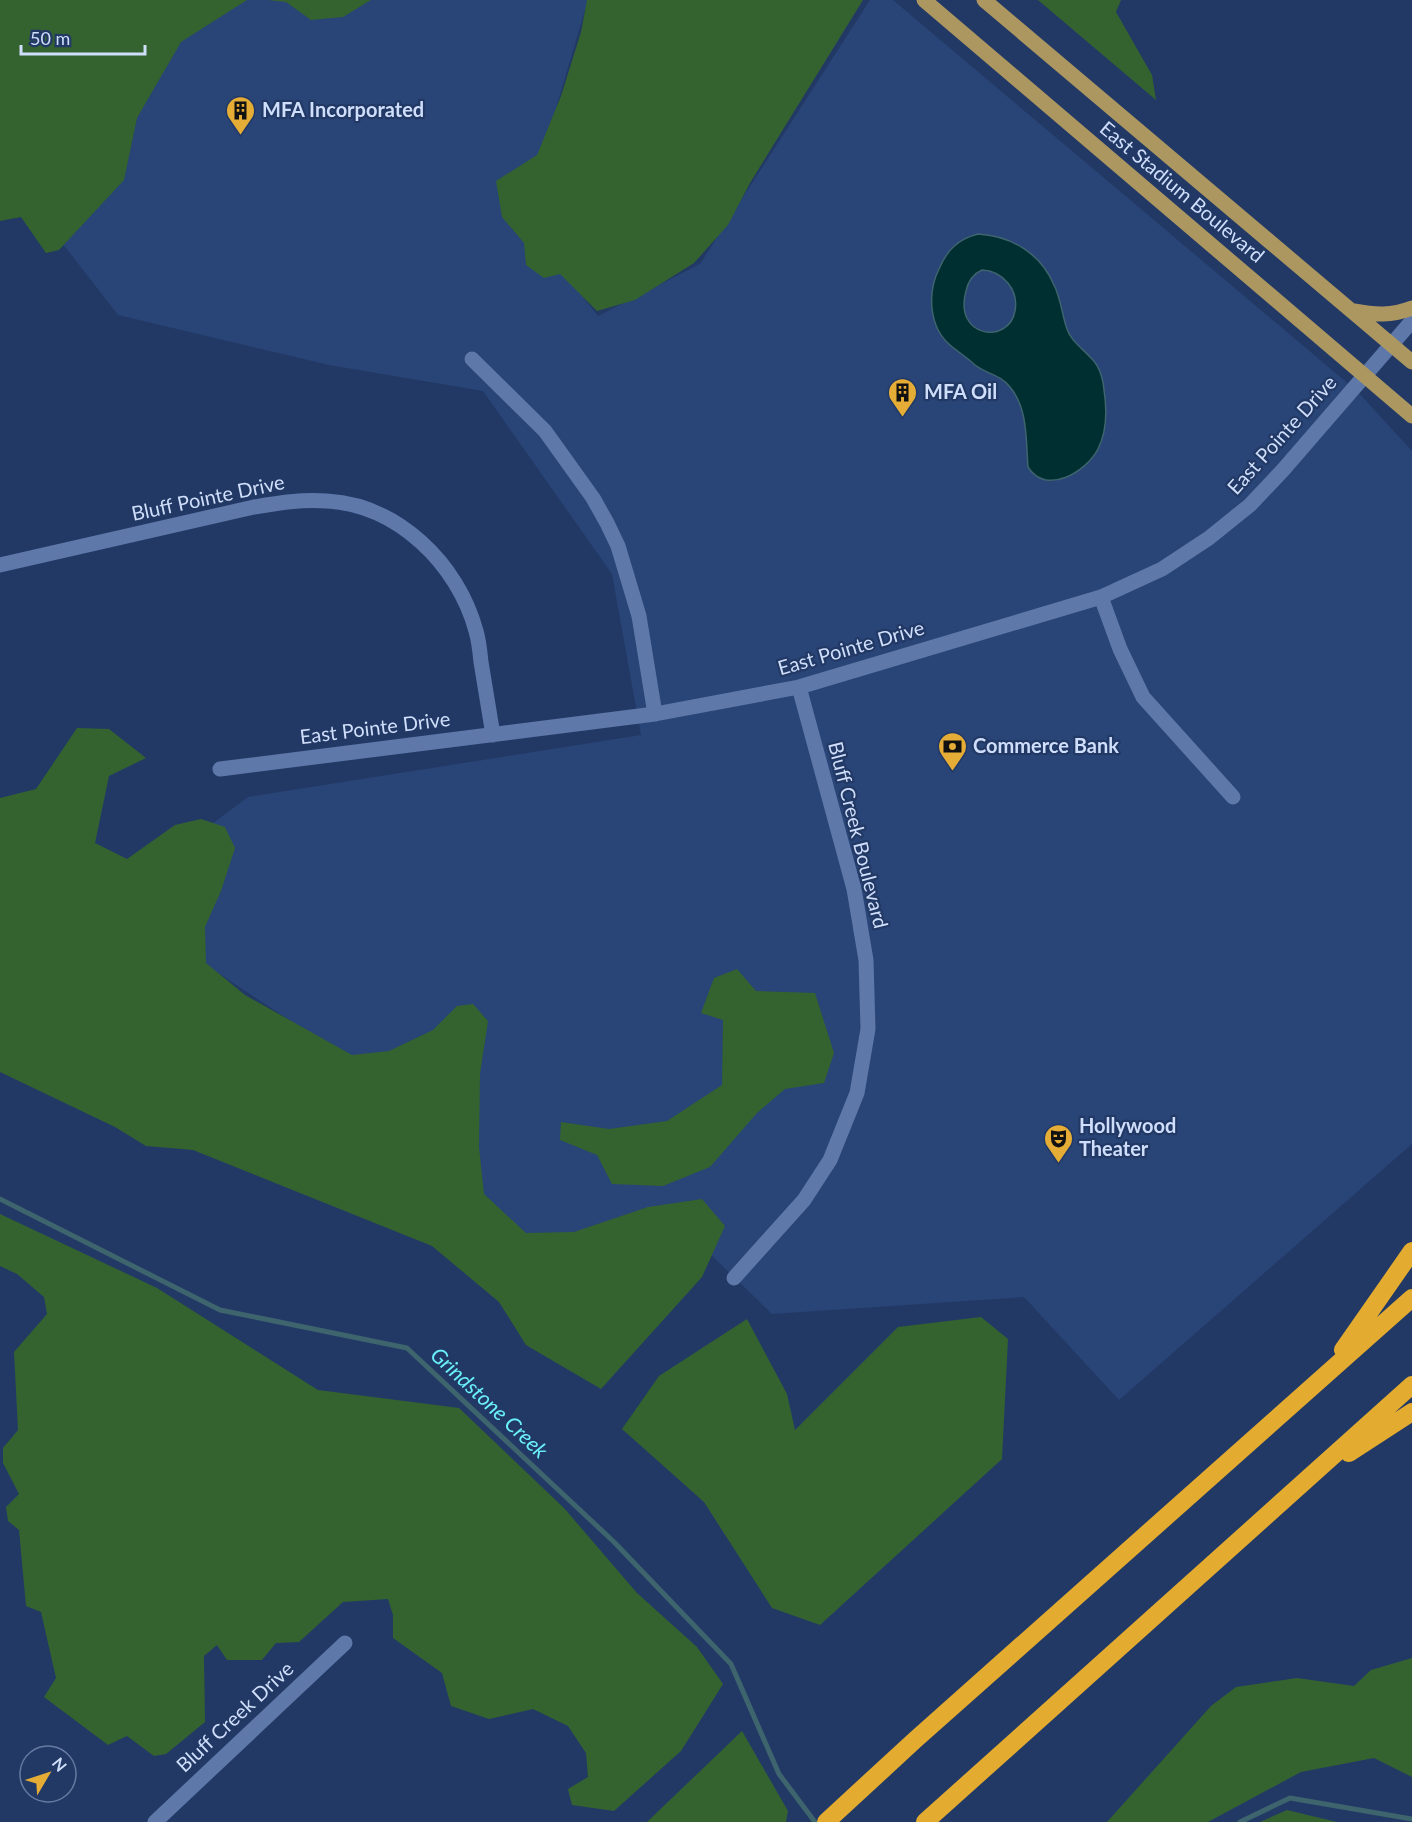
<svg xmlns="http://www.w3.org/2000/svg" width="1412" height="1822" viewBox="0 0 1412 1822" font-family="Lato,sans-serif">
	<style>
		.built { fill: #294476 }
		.green { fill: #346330 }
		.water { fill: #002f32; stroke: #3e646e; stroke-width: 1.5; fill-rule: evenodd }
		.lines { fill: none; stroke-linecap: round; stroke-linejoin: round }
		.stream { stroke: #3e646e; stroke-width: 5 }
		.minor { stroke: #5d78a9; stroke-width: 15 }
		.primary { stroke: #ad9760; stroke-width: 15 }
		.motorway { stroke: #e3ab2f; stroke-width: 18 }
		.labels { text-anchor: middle; stroke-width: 4.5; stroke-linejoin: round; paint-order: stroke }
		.poi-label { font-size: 20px; font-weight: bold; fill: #cfdefa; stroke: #223965; text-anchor: start }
		.street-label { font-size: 20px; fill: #cfdefa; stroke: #223965 }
		.water-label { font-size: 21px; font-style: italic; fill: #6af1fc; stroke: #223965 }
	</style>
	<rect width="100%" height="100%" fill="#223965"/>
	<path class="built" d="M210,0H588L541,159L508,203L598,316L700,264L870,0H893L1358,392L1412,451V1144L1119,1400L1024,1297L772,1314L667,1212L597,1236L525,1239L359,1066L109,901L248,797L641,735L612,574L483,391L329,365L118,315L3,167Z"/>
	<path class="green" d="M0,0H247L181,42L137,118L124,180L59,250L46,253L21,217L0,221Z
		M268,0H371L343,17L311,20L286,2Z
		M587,0H863L750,183L728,225L694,263L635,300L597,311L560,274L544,278L526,265L524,243L502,217L496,181L537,155L561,96L581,32Z
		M1038,0H1121L1116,12L1152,75L1156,100Z
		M77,728L109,729L146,758L109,776L95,843L127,859L175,825L201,819L225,827L235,848L221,891L205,927L206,963L245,995L352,1055L389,1051L433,1030L457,1006L473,1004L488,1021L480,1074L479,1147L484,1194L526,1233L574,1232L648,1207L702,1199L725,1226L702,1277L601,1389L526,1345L499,1302L432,1246L193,1150L146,1146L115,1127L0,1072V798L36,789Z
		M737,969L756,991L815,993L834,1053L824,1083L785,1089L757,1113L710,1167L663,1186L612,1184L597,1155L560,1140L561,1122L609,1129L667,1121L722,1085L723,1020L701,1013L714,978Z
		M0,1214L157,1288L318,1390L459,1408L564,1508L637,1593L697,1647L723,1684L681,1751L614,1811L572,1805L568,1789L588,1777L586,1753L568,1726L533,1709L489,1719L451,1706L442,1673L393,1638V1615L388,1599L343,1602L299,1642L276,1643L262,1660H227L217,1645L204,1656L205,1722L166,1754L154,1756L127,1736L108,1745L44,1697L56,1678L41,1612L26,1606L19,1530L8,1521L6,1507L19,1494L3,1463V1448L18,1430L14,1352L47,1314L44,1297L17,1274L0,1266Z
		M981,1317L1008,1339L1002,1459L820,1625L772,1608L704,1502L622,1429L659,1376L747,1319L787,1394L795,1430L898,1327Z
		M1412,1658V1777L1374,1758L1301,1772L1208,1822H1107L1211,1706L1236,1687L1297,1678L1354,1686L1371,1670Z
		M742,1731L788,1811L786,1822H647Z
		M1287,1810L1337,1822H1260Z"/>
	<path class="water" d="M978,234C1012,236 1041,254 1054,285C1061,299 1062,315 1067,329C1071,341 1082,348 1090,357C1099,365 1103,379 1104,390C1107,409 1107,431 1098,449C1086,472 1046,496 1028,467C1026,441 1028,408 1010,387C1000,374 986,374 975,365C968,358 958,352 950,345C929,327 927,293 939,269C947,250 958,239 978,234ZM982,270C1003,271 1019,290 1015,311C1009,345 953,338 966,291C968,282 973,274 982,270Z"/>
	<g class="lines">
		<path class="stream" d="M0,1199L220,1310L407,1348L614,1542L731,1664L779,1774L815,1822
			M1240,1822L1290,1798L1412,1819"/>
		<path class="minor" d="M472,359L545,431L593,498L607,523L618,546L639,616L655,714
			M0,565L254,507C278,503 302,499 327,501C398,505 458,564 476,631C479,641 480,652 481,662C485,687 489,711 493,735
			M1101,597L1120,649L1143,697L1233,797
			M220,769L655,714L799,687L1101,597L1162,569L1209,538L1250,505L1283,470L1412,321
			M734,1278L804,1200L830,1160L857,1093L868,1029L866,960L854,889L799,687
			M155,1822L345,1643"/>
		<path class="primary" d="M924,0L1412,416
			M984,0L1412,362
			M1354,311C1376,315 1391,316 1412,308"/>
		<path class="motorway" d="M1343,1350L1412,1251
			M1349,1453L1412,1412
			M826,1822L915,1740L1412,1298
			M925,1822L1412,1385"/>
	</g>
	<defs>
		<symbol id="building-pin" viewBox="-11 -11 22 30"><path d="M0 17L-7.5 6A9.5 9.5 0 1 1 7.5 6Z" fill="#e5ad35" stroke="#223965"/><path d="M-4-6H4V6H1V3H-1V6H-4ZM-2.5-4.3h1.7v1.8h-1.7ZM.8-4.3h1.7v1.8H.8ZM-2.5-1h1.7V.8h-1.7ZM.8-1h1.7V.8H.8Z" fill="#111"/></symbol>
		<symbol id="bank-pin" viewBox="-11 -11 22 30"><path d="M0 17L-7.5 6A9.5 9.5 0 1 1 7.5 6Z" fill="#e5ad35" stroke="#223965"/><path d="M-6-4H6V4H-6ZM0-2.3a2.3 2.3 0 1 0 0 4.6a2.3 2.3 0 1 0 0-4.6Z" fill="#111"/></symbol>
		<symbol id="theatre-pin" viewBox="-11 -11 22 30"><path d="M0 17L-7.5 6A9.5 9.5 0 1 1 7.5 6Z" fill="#e5ad35" stroke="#223965"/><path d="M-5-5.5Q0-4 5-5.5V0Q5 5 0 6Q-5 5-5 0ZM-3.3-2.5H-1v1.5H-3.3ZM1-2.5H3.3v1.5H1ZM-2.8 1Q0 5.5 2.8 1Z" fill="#111"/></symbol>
	</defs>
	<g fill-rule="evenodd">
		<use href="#building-pin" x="224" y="94" width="33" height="45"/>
		<use href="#building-pin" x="886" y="376" width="33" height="45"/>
		<use href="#bank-pin" x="936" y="730" width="33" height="45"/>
		<use href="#theatre-pin" x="1042" y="1122" width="33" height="45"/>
	</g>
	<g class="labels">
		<g class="poi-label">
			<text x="262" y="117">MFA Incorporated</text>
			<text x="924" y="399">MFA Oil</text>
			<text x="973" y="753">Commerce Bank</text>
			<text x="1079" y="1133">Hollywood<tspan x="1079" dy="23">Theater</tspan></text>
		</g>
		<g class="street-label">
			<text transform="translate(1182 192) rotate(40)" y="7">East Stadium Boulevard</text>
			<text transform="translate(1282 435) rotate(-48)" y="7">East Pointe Drive</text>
			<text transform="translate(208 498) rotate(-12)" y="7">Bluff Pointe Drive</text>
			<text transform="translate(851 648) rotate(-16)" y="7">East Pointe Drive</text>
			<text transform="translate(375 728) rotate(-7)" y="7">East Pointe Drive</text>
			<text transform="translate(858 835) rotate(76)" y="7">Bluff Creek Boulevard</text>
			<text transform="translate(235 1717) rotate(-43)" y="7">Bluff Creek Drive</text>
		</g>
		<g class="water-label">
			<text transform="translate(489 1403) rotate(43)" y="7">Grindstone Creek</text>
		</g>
	</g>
	<g transform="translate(48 1774) rotate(51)"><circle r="28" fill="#223965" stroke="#677ba1" stroke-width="1.5"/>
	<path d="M0-4.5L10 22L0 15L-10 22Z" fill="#e5ad35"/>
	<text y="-9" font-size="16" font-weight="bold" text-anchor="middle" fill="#cfdefa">N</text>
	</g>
	<path d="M21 45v9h124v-9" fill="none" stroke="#cfdefa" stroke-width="3"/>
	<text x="30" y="45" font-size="18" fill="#cfdefa" stroke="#223965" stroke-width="4.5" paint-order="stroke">50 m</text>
</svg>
